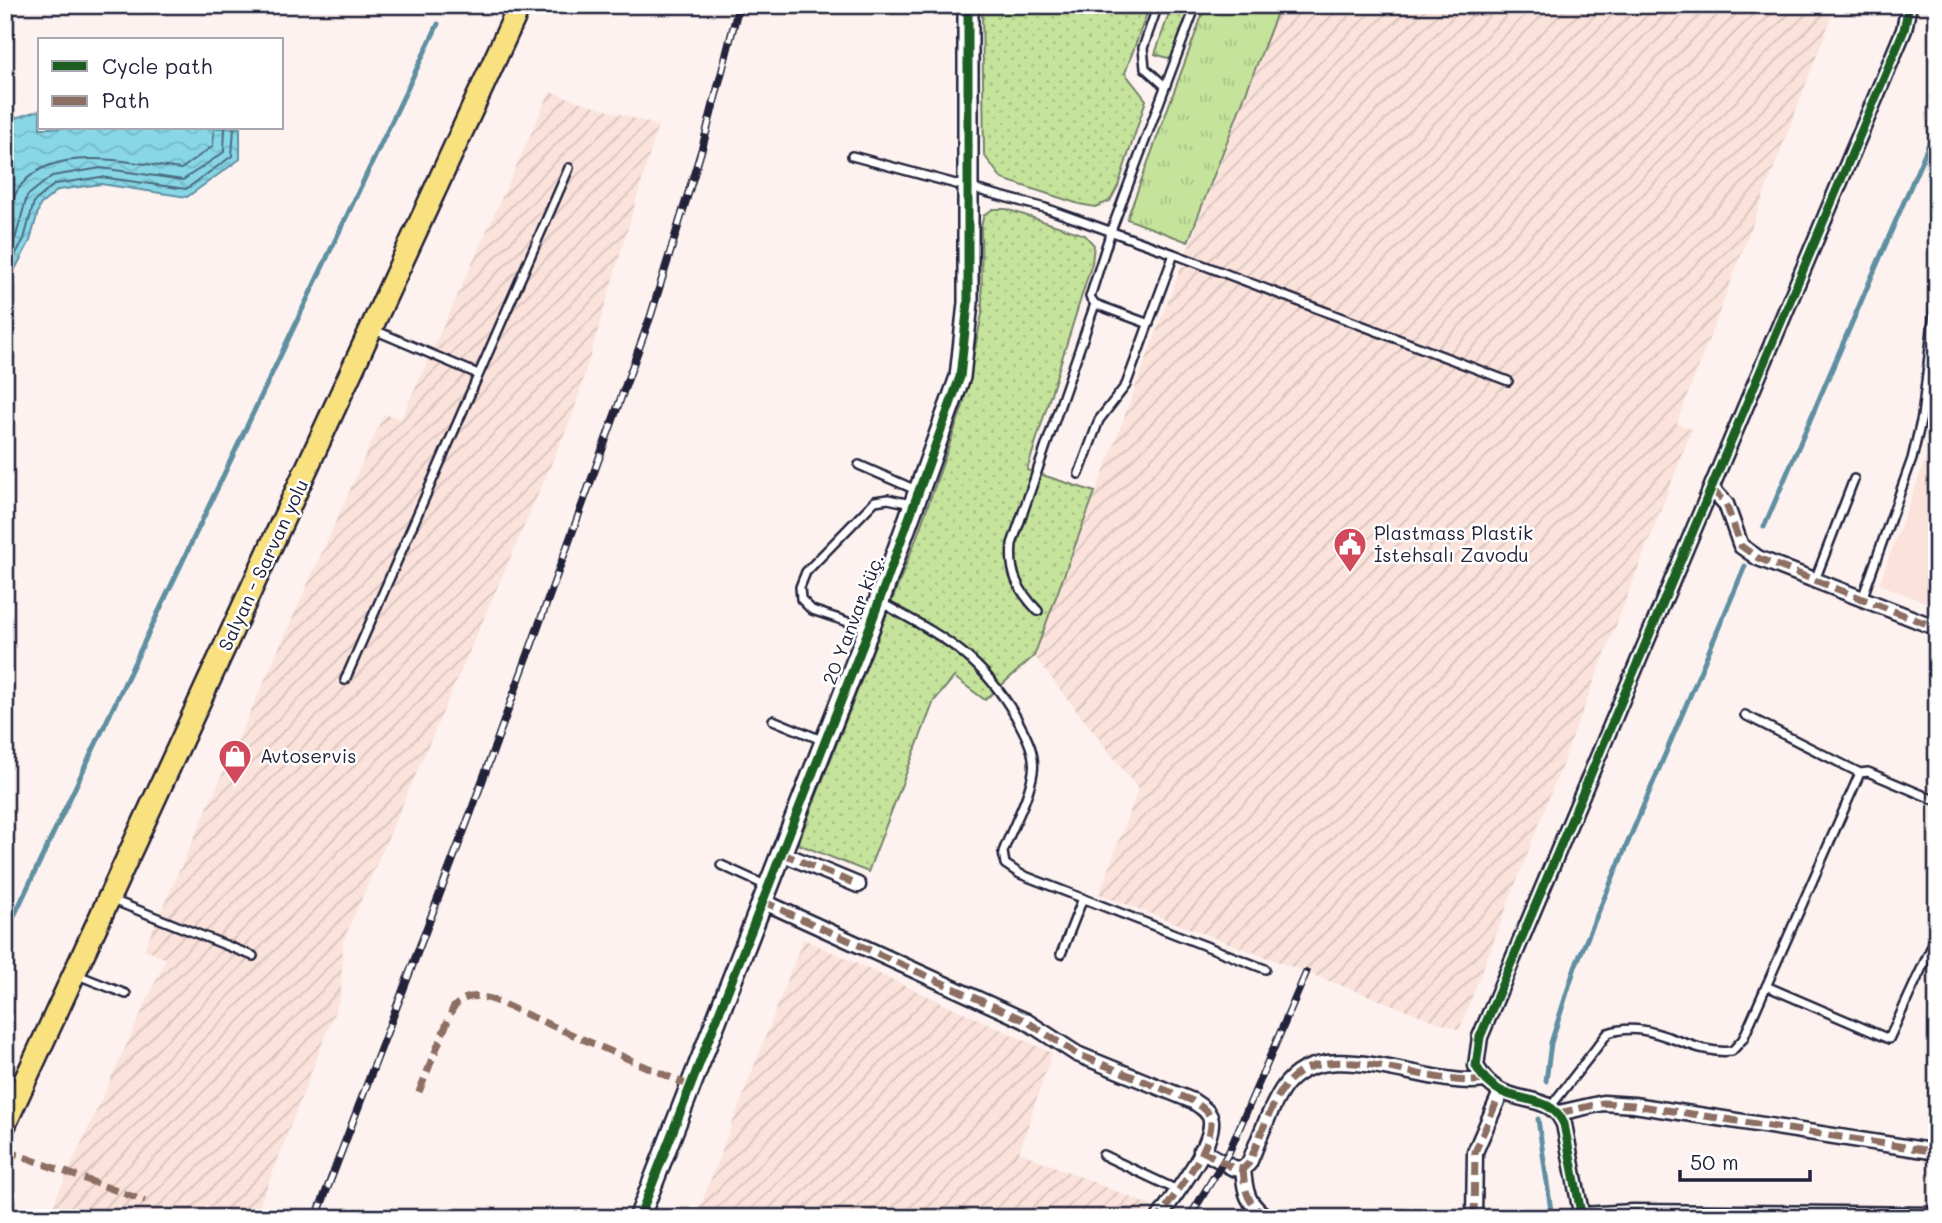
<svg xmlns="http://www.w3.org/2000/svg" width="1942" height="1223" viewBox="0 0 1942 1223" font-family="Mali,sans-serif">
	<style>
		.built { fill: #fbe2db }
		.industrial { fill: url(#industrial-furrows) }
		.grass { fill: url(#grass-dots); stroke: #74826b; stroke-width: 2 }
		.park { fill: url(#park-tufts); stroke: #74826b; stroke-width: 2 }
		.water { fill: url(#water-waves); stroke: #5f8fa2; stroke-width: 2 }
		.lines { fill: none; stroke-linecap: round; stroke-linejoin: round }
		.shore { stroke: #4b6a7f; stroke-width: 2 }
		.stream { stroke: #5f8fa2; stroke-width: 5 }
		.lane-casing { stroke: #22223b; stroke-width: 12 }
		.street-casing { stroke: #22223b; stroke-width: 19 }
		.secondary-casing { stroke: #22223b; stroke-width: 24 }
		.primary-casing { stroke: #22223b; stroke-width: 26 }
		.lane { stroke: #fff; stroke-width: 7 }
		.street { stroke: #fff; stroke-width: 14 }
		.secondary { stroke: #fff; stroke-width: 19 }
		.primary { stroke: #fae180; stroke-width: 21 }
		.rail-casing { stroke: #22223b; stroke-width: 8 }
		.rail { stroke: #fff; stroke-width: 5; stroke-dasharray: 16; stroke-linecap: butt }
		.quiet { stroke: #8d6e63; stroke-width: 7; stroke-dasharray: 14 7; stroke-linecap: butt }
		.cycleway-casing { stroke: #fff; stroke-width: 13 }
		.cycleway { stroke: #1b5e20; stroke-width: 9 }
		.labels { text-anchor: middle; stroke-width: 5; stroke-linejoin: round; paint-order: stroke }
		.poi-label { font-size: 19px; fill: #22223b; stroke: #fff; text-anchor: start }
		.street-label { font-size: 19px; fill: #22223b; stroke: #fff }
	</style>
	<defs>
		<pattern id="industrial-furrows" width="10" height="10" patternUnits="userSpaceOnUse" patternTransform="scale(1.75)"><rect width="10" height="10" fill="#fbe2db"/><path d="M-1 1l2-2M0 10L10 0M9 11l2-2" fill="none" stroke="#d7c2bd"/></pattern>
		<pattern id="grass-dots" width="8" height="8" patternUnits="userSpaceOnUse" patternTransform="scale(1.75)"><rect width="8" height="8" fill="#c5e39b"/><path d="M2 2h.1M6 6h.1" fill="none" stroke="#a9c286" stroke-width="1.8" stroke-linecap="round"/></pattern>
		<pattern id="park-tufts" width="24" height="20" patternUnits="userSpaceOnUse" patternTransform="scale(1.75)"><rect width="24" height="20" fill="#c5e39b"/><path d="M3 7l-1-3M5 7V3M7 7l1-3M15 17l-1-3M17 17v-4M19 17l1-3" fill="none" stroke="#a9c286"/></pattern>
		<pattern id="water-waves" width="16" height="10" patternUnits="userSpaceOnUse" patternTransform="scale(1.75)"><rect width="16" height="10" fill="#88d7e6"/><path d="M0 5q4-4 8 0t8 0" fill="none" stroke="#75b8c6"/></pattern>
	</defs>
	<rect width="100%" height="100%" fill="#fdf2ef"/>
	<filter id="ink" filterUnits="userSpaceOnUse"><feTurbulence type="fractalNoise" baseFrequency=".0143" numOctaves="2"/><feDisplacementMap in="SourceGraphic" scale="14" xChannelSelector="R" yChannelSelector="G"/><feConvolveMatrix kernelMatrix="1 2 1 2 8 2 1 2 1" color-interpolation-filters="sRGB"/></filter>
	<g filter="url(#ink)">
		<path class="built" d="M1937,373V607L1879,584L1926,458Z"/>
		<path class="industrial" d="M1280,5H1836L1677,423L1692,429L1459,1030L1099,894L1138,789L1034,656Z
			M550,92L658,126L573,414L343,941L341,995L255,1218H47L166,959L144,949L384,414L401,419Z
			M803,939L1052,1053L1019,1152L1152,1206L1143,1218H696Z"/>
		<path class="grass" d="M982,5H1150L1125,73L1146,100L1118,186L1110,201L1095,207L1079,204L1002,179L984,155Z
			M1172,5H1190L1171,59L1155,54Z
			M993,209H1006L1085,235L1094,245L1092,263L1027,470L1095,492L1034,656L985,700L954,677L934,701L868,872L798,844L916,539L963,406L982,314L981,226L984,215Z"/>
		<path class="park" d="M1206,5H1280L1188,242L1127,219Z"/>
		<path class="water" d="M40,110V128H240V159L187,197L101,184L58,190L40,205L30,241L5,288V121Z"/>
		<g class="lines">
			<path class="shore" d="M5,233C9,220 10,203 17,191C49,140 133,164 181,169L213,146L214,128
				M5,255L16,236L27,196L52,176L101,168L183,180L224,152L225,128
				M5,273L24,239L34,202L55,184L101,177L186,189L232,156L234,128"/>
			<path class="stream" d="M1764,527L1937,125
				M5,935L438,24
				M1546,1081L1551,1043L1575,967L1745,566
				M1538,1119L1552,1218"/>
			<defs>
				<path id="lane" d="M1158,5L1143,48L1145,68L1165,86
					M852,156L1045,208L1174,254L1126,385L1099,420L1079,474
					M1174,254L1508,381
					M1149,324L1095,304L1090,297L1111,231L1196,5
					M372,329L478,374
					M859,465L916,490
					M1815,580L1854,479
					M1862,599L1912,459L1922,417L1936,295
					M880,602C941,636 980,654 1016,717C1025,734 1036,752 1033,772C1029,799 1012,827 1003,852L1005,864L1020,874L1265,969
					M1038,611C1018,590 1009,574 1012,544L1095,304
					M866,628L812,610L801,599L800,587L806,572L875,501L888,499L911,504
					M345,680L569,168
					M1745,715L1860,773
					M773,720L824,741
					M721,865L767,886
					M110,899L253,956
					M1061,954L1083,898
					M75,974L126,994
					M1766,986L1889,1039L1937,935
					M1551,1106L1608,1033C1652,1017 1689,1056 1732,1051L1743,1039L1860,773L1868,772L1937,801
					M1103,1155L1177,1190"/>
				<path id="street" d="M1712,489L1726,504L1741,546L1758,558L1937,628
					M781,853L858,885
					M762,901L1026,1021L1077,1054L1193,1101C1200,1106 1210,1111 1211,1121C1213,1148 1173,1196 1159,1218
					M1559,1113L1603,1103L1634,1105L1937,1152
					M1201,1150L1233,1168L1243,1169L1249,1163C1259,1140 1268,1112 1282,1090C1321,1029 1426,1089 1484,1080
					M1243,1169C1245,1193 1247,1204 1268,1218
					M1582,1215L1633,1212L1937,1215
					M1474,1218L1475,1152L1501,1092
					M1582,1218L1564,1124C1546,1085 1503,1114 1476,1066L1480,1037L1904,30L1909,5"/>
				<path id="secondary" d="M639,1218L869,629L960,377L968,303V5"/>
				<path id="primary" d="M5,1124L520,5"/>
			</defs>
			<use href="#lane" class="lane-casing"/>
			<use href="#street" class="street-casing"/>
			<use href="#secondary" class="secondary-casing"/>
			<use href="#primary" class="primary-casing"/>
			<use href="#lane" class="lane"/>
			<use href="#street" class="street"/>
			<use href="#secondary" class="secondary"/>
			<use href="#primary" class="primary"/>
			<defs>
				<path id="rail" d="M316,1218L471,812L651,315L703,145L739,5
					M1189,1218L1229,1152L1306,973"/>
			</defs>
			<use href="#rail" class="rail-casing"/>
			<use href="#rail" class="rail"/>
			<path class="quiet" d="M1712,489L1726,504L1741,546L1758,558L1937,628
				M781,853L858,885
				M762,901L1026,1021L1077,1054L1193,1101C1200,1106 1210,1111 1211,1121C1213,1148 1173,1196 1159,1218
				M419,1092L453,1008C466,994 474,995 491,999L690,1086
				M1559,1113L1603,1103L1634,1105L1937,1152
				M5,1150L145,1201
				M1201,1150L1233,1168L1243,1169L1249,1163C1259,1140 1268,1112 1282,1090C1321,1029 1426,1089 1484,1080
				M1243,1169C1245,1193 1247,1204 1268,1218
				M1582,1215L1633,1212L1937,1215
				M1474,1218L1475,1152L1501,1092"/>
			<defs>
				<path id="cycleway" d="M639,1218L869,629L960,377L968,303V5
					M1582,1218L1564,1124C1546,1085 1503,1114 1476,1066L1480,1037L1904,30L1909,5"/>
			</defs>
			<use href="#cycleway" class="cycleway-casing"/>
			<use href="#cycleway" class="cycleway"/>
		</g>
	</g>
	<defs>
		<symbol id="civic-pin" viewBox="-11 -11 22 30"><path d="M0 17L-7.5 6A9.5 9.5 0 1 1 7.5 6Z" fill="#d1495b" stroke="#fff"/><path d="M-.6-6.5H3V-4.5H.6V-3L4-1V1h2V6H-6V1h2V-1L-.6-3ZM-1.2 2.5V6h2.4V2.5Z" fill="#fff"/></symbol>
		<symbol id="shop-pin" viewBox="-11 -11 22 30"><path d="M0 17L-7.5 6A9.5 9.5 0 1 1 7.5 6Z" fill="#d1495b" stroke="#fff"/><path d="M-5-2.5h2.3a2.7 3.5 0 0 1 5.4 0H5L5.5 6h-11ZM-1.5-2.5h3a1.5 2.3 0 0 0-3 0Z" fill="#fff"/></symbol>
	</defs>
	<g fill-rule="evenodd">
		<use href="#civic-pin" x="1331" y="525" width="38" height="52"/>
		<use href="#shop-pin" x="216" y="737" width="38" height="52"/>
	</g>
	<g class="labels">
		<g class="poi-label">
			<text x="1374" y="540">Plastmass Plastik<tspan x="1374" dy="22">İstehsalı Zavodu</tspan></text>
			<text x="260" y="763">Avtoservis</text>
		</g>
		<g class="street-label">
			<text transform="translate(263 565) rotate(-65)" y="7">Salyan - Sarvan yolu</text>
			<text transform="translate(853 619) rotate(-69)" y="7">20 Yanvar küç.</text>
		</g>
	</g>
	<rect width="1942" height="1223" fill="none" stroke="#fff" stroke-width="28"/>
	<rect x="14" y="14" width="1914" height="1195" fill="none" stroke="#22223b" stroke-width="2.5" filter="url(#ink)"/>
	<rect x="38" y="38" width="245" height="91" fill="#ffffff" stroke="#a7a7b1" stroke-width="2"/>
	<rect x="52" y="61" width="35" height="10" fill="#1b5e20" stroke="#a7a7b1" stroke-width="2"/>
	<text x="102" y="74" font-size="21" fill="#22223b">Cycle path</text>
	<rect x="52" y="96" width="35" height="10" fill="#8d6e63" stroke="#a7a7b1" stroke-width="2"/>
	<text x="102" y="108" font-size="21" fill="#22223b">Path</text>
	<path d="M1680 1170v10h130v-10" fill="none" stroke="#22223b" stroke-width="3.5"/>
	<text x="1690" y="1170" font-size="21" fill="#22223b" stroke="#ffffff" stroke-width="5" paint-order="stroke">50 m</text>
</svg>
